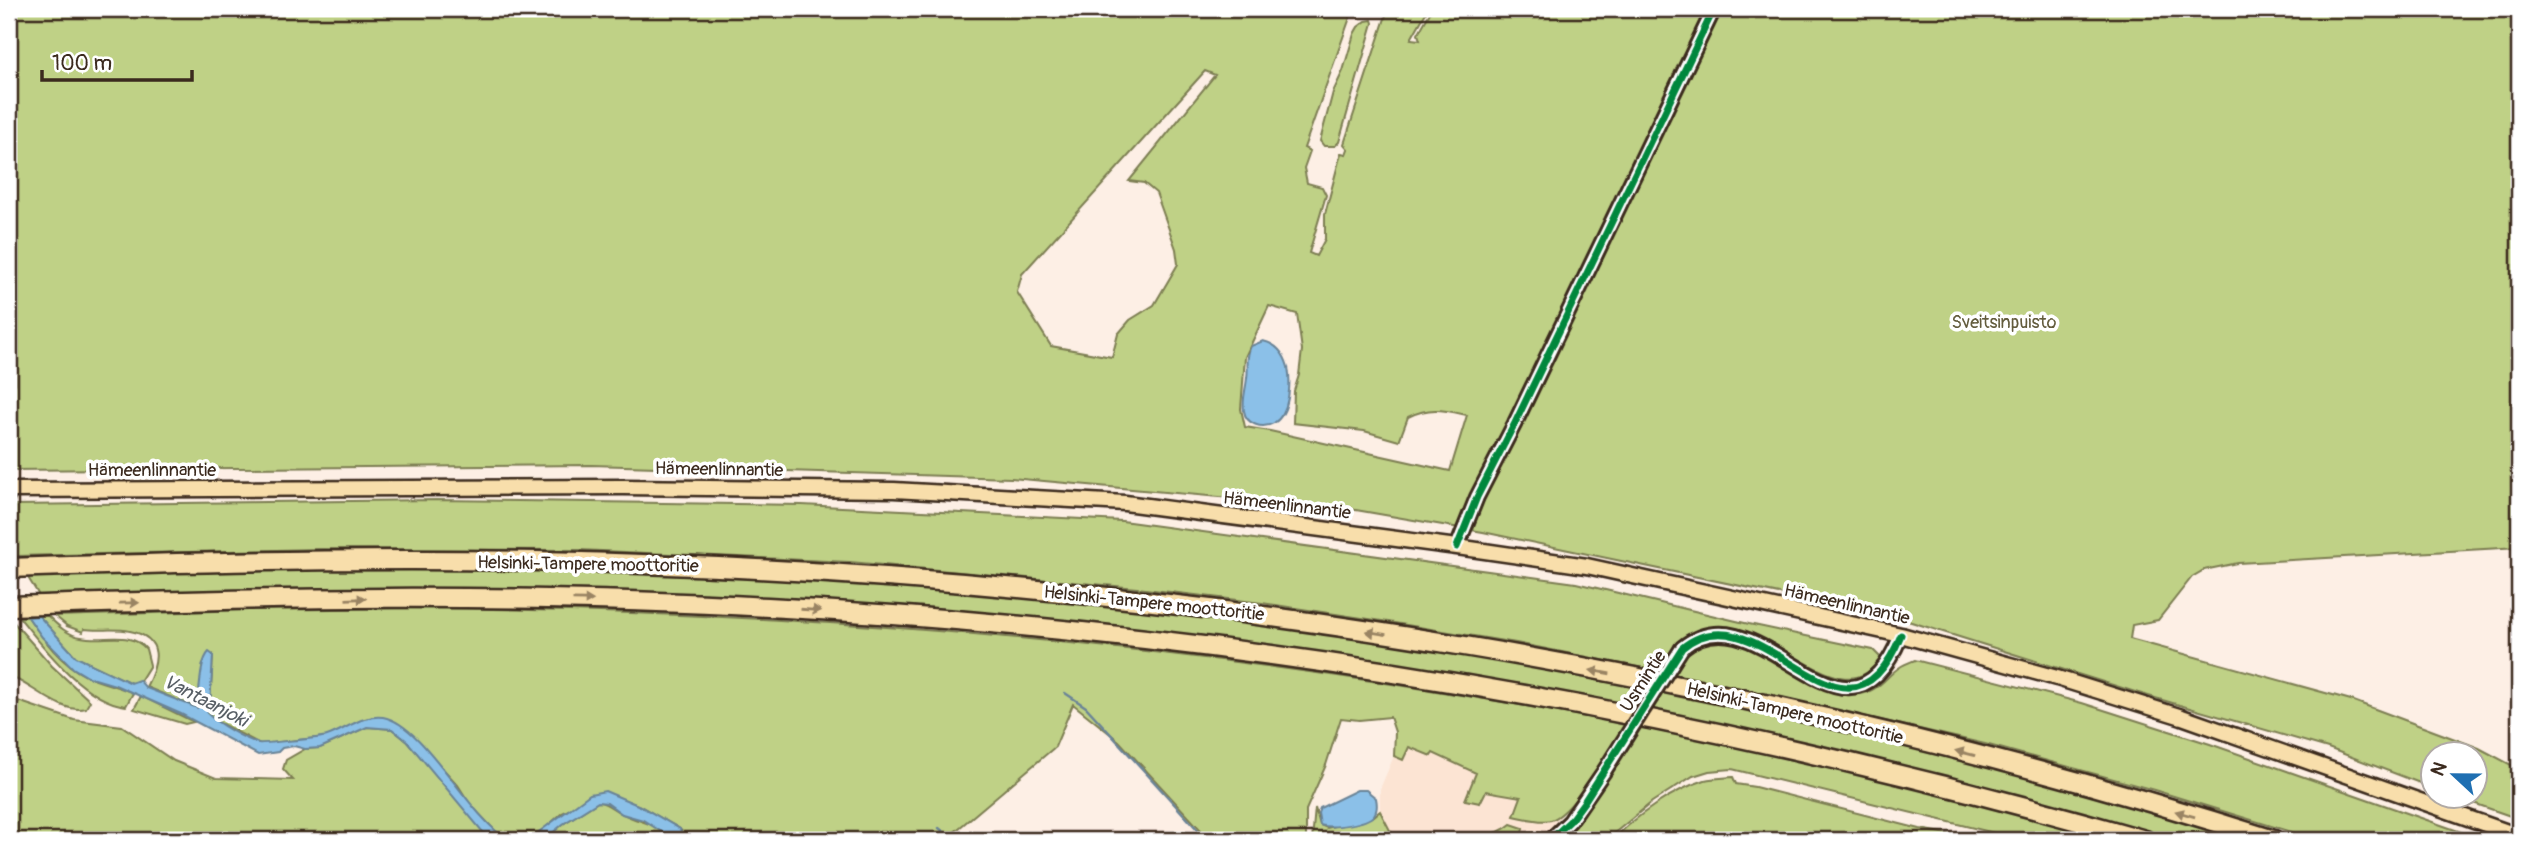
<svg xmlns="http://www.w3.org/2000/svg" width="2528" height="849" viewBox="0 0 2528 849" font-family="Pangolin,sans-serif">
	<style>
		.built { fill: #fce4d3 }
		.green { fill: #bfd186; stroke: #7d7e52; stroke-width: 2; fill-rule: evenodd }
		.water { fill: #8bc0e8; stroke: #6b8497; stroke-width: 2 }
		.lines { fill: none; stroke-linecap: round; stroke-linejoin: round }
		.stream { stroke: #6b8497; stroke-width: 2.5 }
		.minor-casing { stroke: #3b2a1e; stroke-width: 18 }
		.major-casing { stroke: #3b2a1e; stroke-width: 19 }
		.highway-casing { stroke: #3b2a1e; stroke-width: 23 }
		.minor { stroke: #fff; stroke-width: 12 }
		.major { stroke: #f8deab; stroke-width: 14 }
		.highway { stroke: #f8deab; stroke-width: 18 }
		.minor-bridge-casing { stroke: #3b2a1e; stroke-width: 18; stroke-linecap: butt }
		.minor-bridge { stroke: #fff; stroke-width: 12 }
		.cycleway-casing { stroke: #fff; stroke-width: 11 }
		.cycleway { stroke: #00873e; stroke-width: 7 }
		.oneway { fill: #9a8464 }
		.labels { text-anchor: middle; stroke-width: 7; stroke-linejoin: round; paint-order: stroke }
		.park-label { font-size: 18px; fill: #635c3d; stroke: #fff }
		.street-label { font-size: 18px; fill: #3b2a1e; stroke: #fff }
		.water-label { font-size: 19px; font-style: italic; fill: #575e65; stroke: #fff }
	</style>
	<rect width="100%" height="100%" fill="#fdefe5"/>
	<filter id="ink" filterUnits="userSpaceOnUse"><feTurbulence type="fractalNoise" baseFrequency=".0143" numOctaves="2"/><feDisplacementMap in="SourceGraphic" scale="14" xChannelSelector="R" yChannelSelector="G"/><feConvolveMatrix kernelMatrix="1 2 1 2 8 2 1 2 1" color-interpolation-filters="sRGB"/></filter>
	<g filter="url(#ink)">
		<path class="built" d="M1395,732L1571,805L1539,840H1367L1380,811V789L1394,756Z"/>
		<path class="green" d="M9,9H1353L1304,148L1310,151L1304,168L1307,183L1322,187L1326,195L1309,253L1316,256L1325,239V214L1341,153L1346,154L1348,149L1344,144L1388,9H1428L1411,39L1420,40L1418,34L1432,9H2519V547L2238,563L2204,570L2192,577L2158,620L2132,625L2130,639L2351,700L2479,748L2519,769V819L2456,797L2476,796V754H2434L2433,788L2328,748L2145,695L1908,621L1483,532L1350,509L1011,478L591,465L9,470V398L16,383V357L9,336ZM1205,71L1215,75L1129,181L1144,183L1156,193L1176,249L1178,264L1154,305L1130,320L1118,334L1112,357L1051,346L1017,292L1022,274ZM1269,306L1297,314L1302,350L1299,375L1294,391L1293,423L1364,431L1399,441L1408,417C1430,406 1444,410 1467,415L1450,471L1270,431L1245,427L1241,409L1245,357Z
			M1372,20L1373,23L1339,142L1335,146H1324L1320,141L1333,92L1343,71L1354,34L1358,27L1366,21Z
			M9,499H15L13,505L436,500L802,505L1122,521L1576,583L1749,624L1873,650L1881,658C1834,730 1752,578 1677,645L1686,651C1694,647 1703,642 1711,640C1760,628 1802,701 1860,694C1879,691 1886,676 1900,667C1904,664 1910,662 1915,660L2082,703L2210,744L2484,840H2317L2154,790L1985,744L1719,683L1516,643L1382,621L1262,603L1137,588L850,562L579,550L317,549L15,556L9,545Z
			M337,568C428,569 519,568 610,570C724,573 838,580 951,589C1006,593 1061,601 1116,607C1388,637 1657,685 1923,749C2033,776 2142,808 2252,840H2178L1921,771L1784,739L1496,682L1235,641L1072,622L954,610L847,603L602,591L334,589L40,597L27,576Z
			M418,608C988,613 1559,682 2108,840H2023L1732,769L1709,771L1693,776L1652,802L1606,840H1558L1585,810L1630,738L1619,736C1607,755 1572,814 1551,820C1541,823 1525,818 1514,816L1521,797L1486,791L1480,803L1465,800L1476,773L1433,753L1431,756L1409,747L1403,760L1394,756L1395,732L1390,717L1359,720L1341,718L1326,765L1306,810V840H1210L1119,741L1073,704L1055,747L952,834L959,840H685L680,829L640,806L605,792L562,813L533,839L508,840L500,836L470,804L458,785L413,736L368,718L327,737L260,744L214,720L207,713L210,705L213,655L205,660L203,664L197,708L146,687C158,664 165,638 130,631C115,628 99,631 84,629L83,632L67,626L55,616L248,610Z
			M39,616H48C58,626 68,635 81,637C103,642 131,630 146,649L150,665L140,681L131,683L76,657Z
			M9,617L52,666L90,701L86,708C62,715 31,684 9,676Z
			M19,617H28C43,639 61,664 86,676C101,683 118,686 133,693L126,706C84,701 44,648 19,617Z
			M141,696L194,722L185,724L134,709Z
			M9,698L74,720L122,726L174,761L216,778L293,780L283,769L286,760L305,749L320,748L367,727L392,729L407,741L492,840H9Z
			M1733,777L1736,784L1755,787L1920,829L1982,840H1613C1637,815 1671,791 1705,780C1714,778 1724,778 1733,777Z
			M598,802C609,803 613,810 623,814C641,823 660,824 674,840H544L563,824Z
			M1315,808L1320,825L1327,828L1374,816L1380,811L1395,840H1312Z
			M1511,824L1523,828L1521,840H1409C1442,829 1483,848 1511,824Z"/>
		<path class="water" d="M1263,341C1277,344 1284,353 1288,367C1291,383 1290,413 1274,423C1262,430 1246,424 1244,411C1242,400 1246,389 1247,378C1249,366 1245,358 1251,346Z
			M39,616L76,657L131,683L139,680L146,688L197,708C200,694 199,662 209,652L213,655L210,705L207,713C218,724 244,739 258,743C262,744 321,738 327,736C345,730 363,714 383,717C424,724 469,817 508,840H492L487,837L407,741L392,729L367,727L320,748L305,749L294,746L282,748L278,752L258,755L181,714L115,685L88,677L73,668L42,637L28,617Z
			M1357,790H1366L1376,798C1377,803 1378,810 1374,815C1367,824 1331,829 1320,825L1318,813L1320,808Z
			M605,791L640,806L680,829L685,840H674L643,820L622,814L607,803L598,802L563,824L544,840H528L590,794Z"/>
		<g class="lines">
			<path class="stream" d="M1065,693L1086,707L1207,840
				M939,828L954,840"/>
			<defs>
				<path id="minor" d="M1457,547L1477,497L1515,423L1714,9
					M1682,648C1762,582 1845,775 1901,635
					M1550,840L1570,821L1605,770"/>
				<path id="major" d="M9,490L623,487L894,490L1125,503L1457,547L1587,566L1901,635L2057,678L2182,717L2519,836"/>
				<path id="highway" d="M9,568C220,561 431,556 642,564C1194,583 1747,673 2274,840
					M9,606C262,597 515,593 768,607C1234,632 1697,711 2145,840"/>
			</defs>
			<use href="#minor" class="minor-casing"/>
			<use href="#major" class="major-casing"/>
			<use href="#highway" class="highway-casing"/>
			<use href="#minor" class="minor"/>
			<use href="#major" class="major"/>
			<use href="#highway" class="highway"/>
			<defs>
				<path id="minor-bridge" d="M1605,770L1682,648"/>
			</defs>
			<use href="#minor-bridge" class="minor-bridge-casing"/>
			<use href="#minor-bridge" class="minor-bridge"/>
			<defs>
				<path id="cycleway" d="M1457,547L1477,497L1515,423L1714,9
					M1550,840L1570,821L1584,802L1682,648C1762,582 1845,775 1901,635"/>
			</defs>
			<use href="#cycleway" class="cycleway-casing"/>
			<use href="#cycleway" class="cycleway"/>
		</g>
		<defs><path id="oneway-solid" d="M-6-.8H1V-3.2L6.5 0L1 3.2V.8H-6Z" transform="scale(1.75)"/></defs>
		<g class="oneway">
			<use href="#oneway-solid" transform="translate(356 599) rotate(-2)"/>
			<use href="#oneway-solid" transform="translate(583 600) rotate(1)"/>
			<use href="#oneway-solid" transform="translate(129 603) rotate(-1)"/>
			<use href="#oneway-solid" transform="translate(811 610) rotate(4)"/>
			<use href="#oneway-solid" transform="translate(1376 633) rotate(-171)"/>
			<use href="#oneway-solid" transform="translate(1600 672) rotate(-170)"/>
			<use href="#oneway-solid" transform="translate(1965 753) rotate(-166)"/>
			<use href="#oneway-solid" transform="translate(2185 814) rotate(-164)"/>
		</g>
	</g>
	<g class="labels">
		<g class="park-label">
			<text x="2004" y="328">Sveitsinpuisto</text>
		</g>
		<g class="street-label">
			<text transform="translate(719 469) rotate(1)" y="6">Hämeenlinnantie</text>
			<text x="152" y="476">Hämeenlinnantie</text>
			<text transform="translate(1287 505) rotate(7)" y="6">Hämeenlinnantie</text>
			<text transform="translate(588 564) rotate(1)" y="6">Helsinki-Tampere moottoritie</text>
			<text transform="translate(1154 603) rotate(6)" y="6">Helsinki-Tampere moottoritie</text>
			<text transform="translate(1847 604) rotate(13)" y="6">Hämeenlinnantie</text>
			<text transform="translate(1643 681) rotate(-57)" y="6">Usmintie</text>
			<text transform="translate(1795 713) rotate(13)" y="6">Helsinki-Tampere moottoritie</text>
		</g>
		<g class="water-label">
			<text transform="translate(206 700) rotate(27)" y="7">Vantaanjoki</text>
		</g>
	</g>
	<rect width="2528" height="849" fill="none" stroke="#fff" stroke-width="35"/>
	<rect x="18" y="18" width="2493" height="814" fill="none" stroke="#3b2a1e" stroke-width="2.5" filter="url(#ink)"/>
	<g transform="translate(2454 775) rotate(292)"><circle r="33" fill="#ffffff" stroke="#b1aaa5" stroke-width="2"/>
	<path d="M0-5L12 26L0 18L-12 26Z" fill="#1f6fb2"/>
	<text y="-10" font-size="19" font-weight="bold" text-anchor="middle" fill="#3b2a1e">N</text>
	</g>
	<path d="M42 70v10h150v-10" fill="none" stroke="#3b2a1e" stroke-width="3.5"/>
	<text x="52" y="70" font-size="21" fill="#3b2a1e" stroke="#ffffff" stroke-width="5" paint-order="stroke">100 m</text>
</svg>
